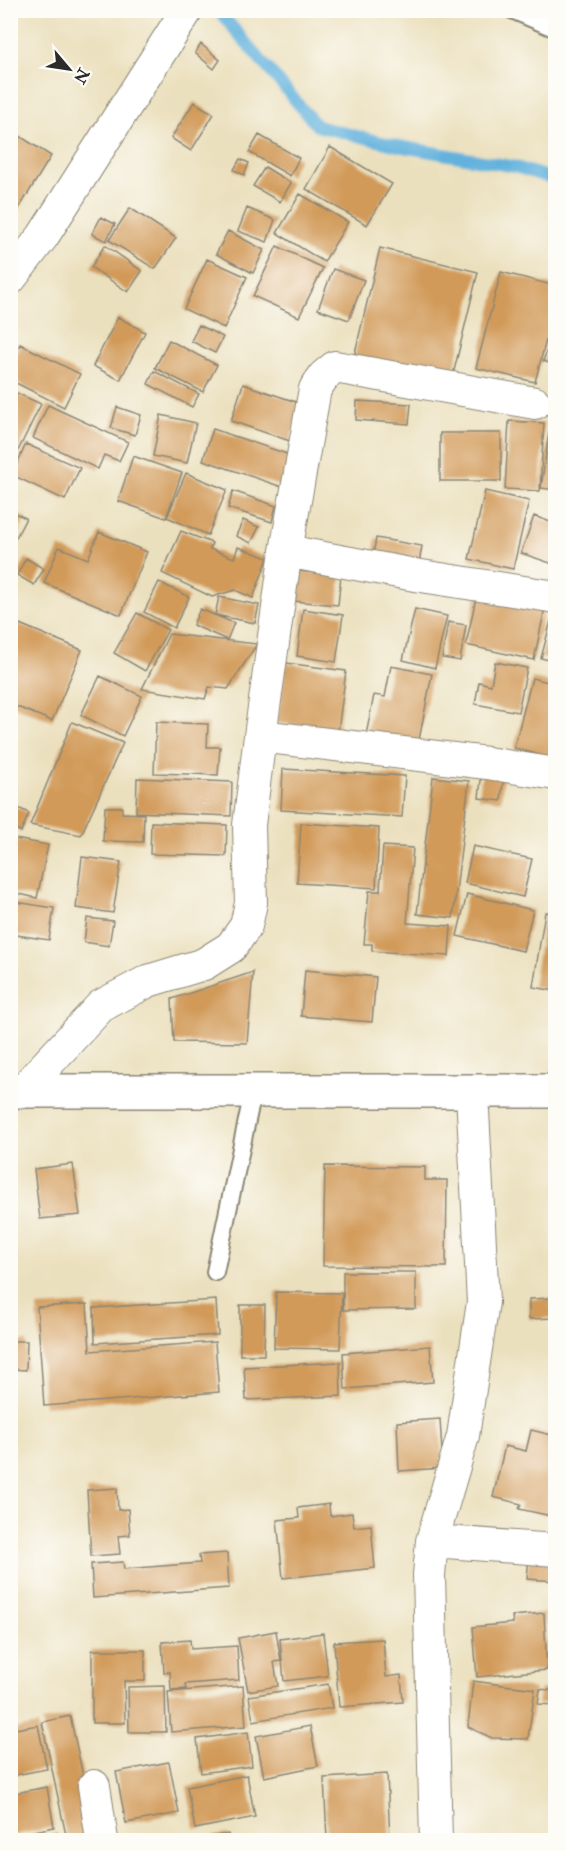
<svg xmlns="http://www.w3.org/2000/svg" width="566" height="1851" viewBox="0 0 566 1851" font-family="'IM FELL Double Pica',serif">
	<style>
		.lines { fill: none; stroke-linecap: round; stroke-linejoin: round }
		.stream { stroke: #63b2dd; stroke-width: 12 }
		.building { fill: #d19a58 }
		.service-casing { stroke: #8b8674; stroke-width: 20 }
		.minor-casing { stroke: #8b8674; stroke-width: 34 }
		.secondary-casing { stroke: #8b8674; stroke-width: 36 }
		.service { stroke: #fff; stroke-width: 16 }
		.minor { stroke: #fff; stroke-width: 32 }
		.secondary { stroke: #fff; stroke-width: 33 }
	</style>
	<rect width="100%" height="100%" fill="#fdfcf7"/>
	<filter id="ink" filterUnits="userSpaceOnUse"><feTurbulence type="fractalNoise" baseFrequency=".0167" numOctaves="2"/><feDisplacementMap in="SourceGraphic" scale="12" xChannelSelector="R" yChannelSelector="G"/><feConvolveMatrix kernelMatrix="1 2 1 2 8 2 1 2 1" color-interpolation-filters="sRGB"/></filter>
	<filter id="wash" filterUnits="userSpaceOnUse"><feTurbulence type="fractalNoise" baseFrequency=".008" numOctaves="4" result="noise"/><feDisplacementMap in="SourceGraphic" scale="24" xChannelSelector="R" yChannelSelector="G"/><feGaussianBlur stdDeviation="1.35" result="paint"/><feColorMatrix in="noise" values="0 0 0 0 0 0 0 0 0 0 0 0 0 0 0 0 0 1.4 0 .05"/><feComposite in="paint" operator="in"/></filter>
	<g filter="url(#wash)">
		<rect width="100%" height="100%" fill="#ebe0be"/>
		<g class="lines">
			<path class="stream" d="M218,10L317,126L398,146L516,167L556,180"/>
		</g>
		<g id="blocks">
			<path class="building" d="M201,44L220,60L214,69L195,53Z
				M194,102L214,114L191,151L171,138Z
				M18,135L51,156L10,223V148Z
				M259,135L299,158L290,176L249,152Z
				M330,147L392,184L367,225L306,189Z
				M240,159L249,163L244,175L234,170Z
				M265,167L291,183L280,202L253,186Z
				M300,194L348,222L324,262L277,233Z
				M130,208L176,238L155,269L109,240Z
				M247,208L275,220L267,242L238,231Z
				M101,217L115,224L106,241L92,234Z
				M228,231L264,250L253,273L216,254Z
				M105,245L142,271L128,292L91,267Z
				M277,246L323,268L299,317L253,296Z
				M380,248L478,272L452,379L354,357Z
				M207,259L247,277L224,328L184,309Z
				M333,269L364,280L349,320L318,309Z
				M501,272L556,286V302L535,382L476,368Z
				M118,317L145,332L120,380L93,366Z
				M199,325L223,337L215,353L191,341Z
				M556,326V365L543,361Z
				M169,340L217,365L203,392L155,368Z
				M20,344L80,374L64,407L10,380V364Z
				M154,371L199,394L192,407L148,384Z
				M243,384L302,404L290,441L231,421Z
				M10,390L41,404L10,467Z
				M357,401L411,404L409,424L356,420Z
				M48,405L128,442L119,461L104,455L98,469L33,438Z
				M117,407L141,415L135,435L111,428Z
				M161,415L196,423L187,463L153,456Z
				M509,421L544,423L540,491L505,489Z
				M213,429L296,457L285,488L203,460Z
				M440,433H501V481H440Z
				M549,433L556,434V490L541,488Z
				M26,444L80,468L65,500L12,475Z
				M133,456L182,473L166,518L118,501Z
				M186,473L227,490L208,535L167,517Z
				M233,491L276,506L272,522L228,508Z
				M485,491L529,501L513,569L469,559Z
				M10,511L26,518L10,549Z
				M534,516L556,524V565L521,553Z
				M243,520L259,527L251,543L236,536Z
				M181,531L212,543L210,549L234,558L238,547L268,558L253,598L235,590L212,597L162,573Z
				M99,532L147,552L121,615L44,583L59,547L88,559Z
				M376,538L422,546L418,569L372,561Z
				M26,558L44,569L34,585L17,575Z
				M296,571L341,575L338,605L293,601Z
				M159,582L189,597L174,628L144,612Z
				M478,588L546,603L534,660L466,645Z
				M219,597L259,605L255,623L215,615Z
				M555,606H556V662L541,658Z
				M200,609L234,623L227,640L193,625Z
				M303,609L343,615L336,662L297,656Z
				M415,609L447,616L435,668L403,660Z
				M137,613L168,630L145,671L114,653Z
				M10,620L82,650L52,721L10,704Z
				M448,622L466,625L460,661L442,658Z
				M169,634L257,644L228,689L209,687L205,699L142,689Z
				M495,662L527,668L518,712L475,704L479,682L491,685Z
				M286,663L346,671L338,731L277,723Z
				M391,666L432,674L418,745L366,735L374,695L385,697Z
				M100,676L142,696L123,736L81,715Z
				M532,678L556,684V742L551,758L514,748Z
				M72,722L123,743L81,835L30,825Z
				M156,722L208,724L207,747H220L218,775L154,773Z
				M283,769L405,776L402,817L281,810Z
				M482,770L504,773L501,801L479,798Z
				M433,777L469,781L453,918L417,914Z
				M137,778L232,782L231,816L136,812Z
				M10,804L29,813L21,832L10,826Z
				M105,807H122V813L144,814L143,842L103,841Z
				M151,822L227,825L226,856L150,854Z
				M301,823L379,828L376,888L297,883Z
				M10,838L48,845L37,898L10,892Z
				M383,846L413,848L407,923L451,926L449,956L372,951V944H364L369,891H380Z
				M473,846L532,859L523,897L465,883Z
				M82,857L121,862L113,913L76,908Z
				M467,894L533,910L523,951L457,936Z
				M10,901L54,908L49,940L10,934Z
				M545,912L556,913V991L533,987Z
				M87,918L113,921L109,946L84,942Z
				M305,970L376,977L372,1022L301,1016Z
				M253,972L247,1043L174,1042L172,999Z
				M73,1164L80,1215L40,1219L34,1169Z
				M325,1166L425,1167V1180H447L446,1267L323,1266Z
				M343,1272H416V1309L343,1310Z
				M276,1292L342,1293L340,1349L274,1348Z
				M556,1298V1318L529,1319V1299Z
				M216,1300L218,1335L95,1343L94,1308Z
				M87,1304L90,1351L215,1342L219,1392L44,1406L37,1307Z
				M240,1305H265L264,1355H240Z
				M10,1341H27L26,1370L10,1369Z
				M430,1346L433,1382L345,1389L343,1353Z
				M340,1362L341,1396L246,1400L244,1367Z
				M440,1419L443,1468L399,1471L397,1422Z
				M531,1430L556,1436V1517L519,1509L521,1504L493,1497L505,1446L526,1451Z
				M117,1488L118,1510L128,1509L130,1535L118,1536L120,1554L91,1556L87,1490Z
				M329,1504L330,1516L352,1513L354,1527L371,1525L375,1568L283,1578L277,1520L299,1518L298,1508Z
				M227,1553L229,1588L93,1598L91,1564L123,1562L124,1569L200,1563L199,1555Z
				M529,1554L556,1557V1581L527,1579Z
				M544,1613L547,1670L477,1677L473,1627L513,1623L512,1616Z
				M276,1631L281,1661L274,1662L278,1686L248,1691L238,1638Z
				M323,1633L328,1676L284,1681L280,1639Z
				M383,1639L386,1677L401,1675L403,1702L339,1707L334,1642Z
				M190,1640L191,1649L237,1646L239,1680L185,1684L186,1689L171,1690L170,1672L164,1673L162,1642Z
				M92,1650H145V1681H124L125,1723H92Z
				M473,1681L535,1689L528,1739L492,1738L468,1727Z
				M328,1684L332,1708L253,1721L249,1696Z
				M165,1686L166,1732H129L128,1687Z
				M243,1686L246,1726L171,1732L168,1692Z
				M540,1689L556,1691L555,1705L538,1704Z
				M70,1716L97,1840H67L42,1722Z
				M38,1725L47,1769L10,1776V1730Z
				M310,1726L318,1766L264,1777L256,1736Z
				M248,1732L252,1766L201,1773L197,1739Z
				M169,1762L179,1813L126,1823L116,1772Z
				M387,1774L390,1840H327L324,1778Z
				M247,1775L255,1817L195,1829L187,1787Z
				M47,1787L54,1827L10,1836V1794Z
				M57,1833L59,1840H26Z
				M228,1834L230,1840H194V1839Z"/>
		</g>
	</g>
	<g filter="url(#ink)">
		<use href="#blocks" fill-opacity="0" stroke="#8b8674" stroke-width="1.5"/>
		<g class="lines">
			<defs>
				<path id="service" d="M512,10L556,29
					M215,1272L253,1092"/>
				<path id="minor" d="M10,279L43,236L187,10
					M286,551L415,575L556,597
					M260,736L487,763L556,774
					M22,1091L101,1006L148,981L204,964L231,947L246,926L251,903L249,825L260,736L286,551L315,389L324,376L335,367L535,403
					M432,1541L556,1550
					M94,1786L102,1840
					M436,1840L429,1575L432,1541L463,1436L483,1302L472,1092"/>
				<path id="secondary" d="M10,1091H556"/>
			</defs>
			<use href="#service" class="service-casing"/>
			<use href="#minor" class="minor-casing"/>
			<use href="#secondary" class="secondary-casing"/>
			<use href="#service" class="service"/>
			<use href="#minor" class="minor"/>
			<use href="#secondary" class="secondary"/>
		</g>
	</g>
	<rect width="566" height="1851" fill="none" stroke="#fdfcf7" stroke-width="36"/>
	<g transform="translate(69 69) rotate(119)" stroke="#fdfcf7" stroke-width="4.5" paint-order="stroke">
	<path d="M0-4.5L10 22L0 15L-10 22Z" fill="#2b2b2b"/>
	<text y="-9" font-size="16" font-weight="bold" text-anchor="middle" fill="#2b2b2b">N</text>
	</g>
</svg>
